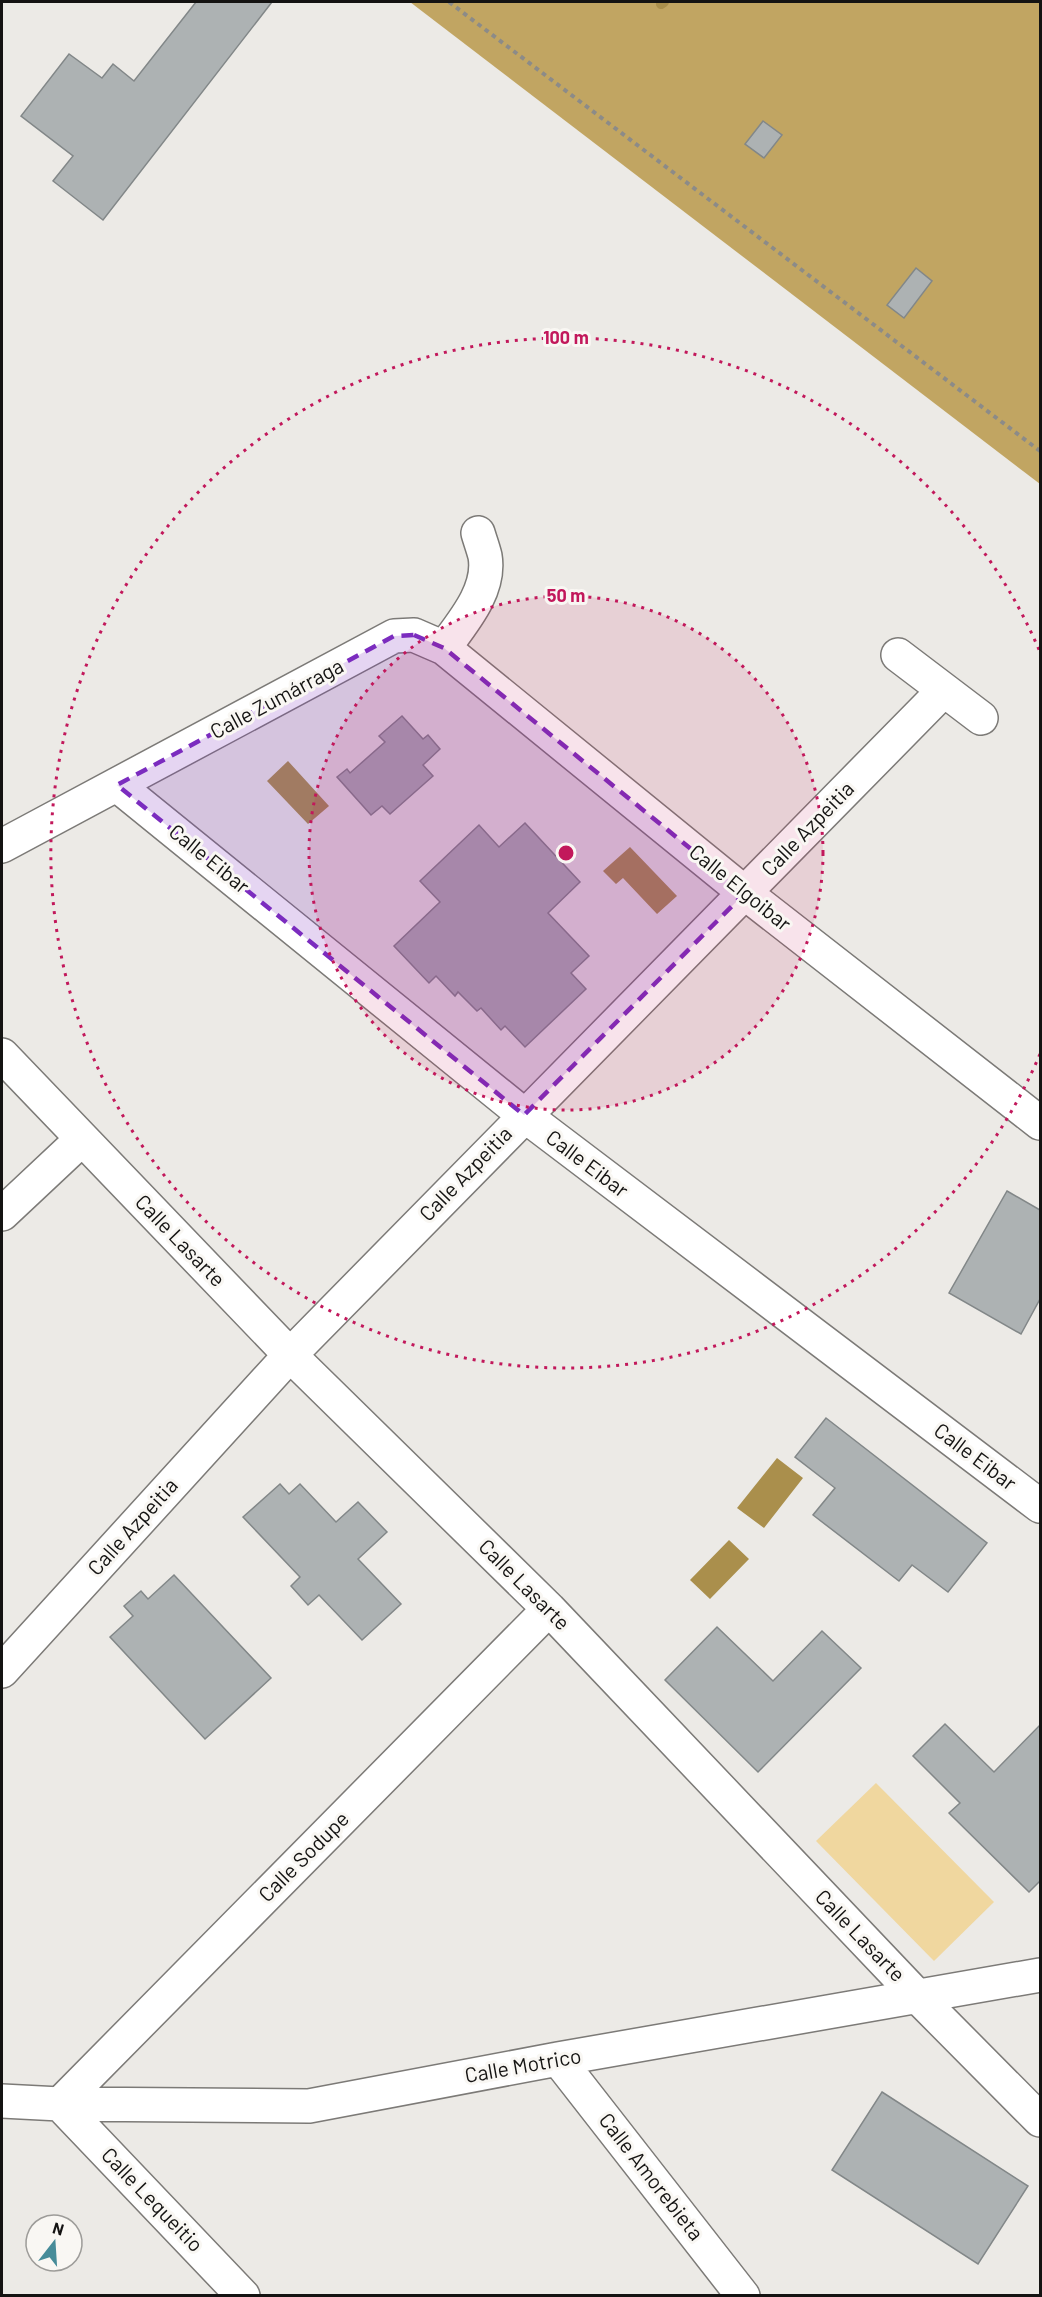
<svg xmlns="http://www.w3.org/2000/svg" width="1042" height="2297" viewBox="0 0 1042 2297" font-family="Barlow,sans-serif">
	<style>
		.green { fill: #f0d79f }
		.forest { fill: #c1a562 }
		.water { fill: #aa8f4c }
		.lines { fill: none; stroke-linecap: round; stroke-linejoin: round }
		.stream { stroke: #aa8f4c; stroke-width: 10 }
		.building { fill: #adb2b3; stroke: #828788; stroke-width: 1.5 }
		.minor-casing { stroke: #7c7a77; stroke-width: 36 }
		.path { stroke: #8c8b88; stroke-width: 4; stroke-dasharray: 4.5 4.5; stroke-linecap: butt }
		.minor { stroke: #fff; stroke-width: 33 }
		.marked { fill: #7b2cbf; fill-opacity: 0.2; stroke: #7b2cbf; stroke-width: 4.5; stroke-dasharray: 12 8; stroke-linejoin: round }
		.ring { fill: none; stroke: #c2185b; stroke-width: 3; stroke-dasharray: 3 6 }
		.labels { text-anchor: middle; stroke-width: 6; stroke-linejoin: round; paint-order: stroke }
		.street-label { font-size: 21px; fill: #141312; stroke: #f9f7f3 }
		.centre { fill: #c2185b; stroke: #f9f7f3; stroke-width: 3 }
		.ring-label { font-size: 18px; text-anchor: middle; font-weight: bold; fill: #c2185b; stroke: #f9f7f3; stroke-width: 6; stroke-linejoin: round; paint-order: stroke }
	</style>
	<rect width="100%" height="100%" fill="#eceae6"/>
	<path class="green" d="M876,1783L994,1902L934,1961L816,1841Z"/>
	<path class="forest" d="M410,2H1040V484Z"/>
	<path class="water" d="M288,761L329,806L308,824L267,781Z
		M630,847L677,896L657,914L623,878L616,884L603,871Z
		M777,1458L803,1478L764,1528L737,1508Z
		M729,1540L749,1559L710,1599L690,1580Z"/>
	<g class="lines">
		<path class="stream" d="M661,4L664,2"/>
	</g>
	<path class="building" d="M196,2H272L103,220L53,181L73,156L21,116L69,54L102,78L113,64L134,81Z
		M763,121L782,135L764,158L745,144Z
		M916,268L932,281L904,318L887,305Z
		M402,716L423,739L428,735L440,749L423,765L433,776L390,814L382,806L371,815L337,777L347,769L350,773L385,742L379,736Z
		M525,823L580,882L548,913L589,956L571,973L586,989L525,1047L505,1026L501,1030L481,1008L477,1011L458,992L455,996L436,976L429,983L394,946L440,902L420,881L479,825L499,847Z
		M1007,1191L1040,1210V1299L1021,1334L949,1293Z
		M826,1418L987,1543L948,1592L912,1565L899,1581L813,1515L835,1488L795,1457Z
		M280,1484L289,1494L300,1484L336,1522L358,1502L387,1532L358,1559L401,1604L362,1640L319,1595L308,1605L291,1586L300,1577L243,1517Z
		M174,1575L271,1678L205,1739L110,1637L133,1616L124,1606L141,1591L148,1599Z
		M717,1627L773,1681L822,1631L861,1668L758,1772L665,1680Z
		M945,1724L994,1772L1040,1725V1881L1029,1892L949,1813L960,1803L913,1756Z
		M882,2092L1028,2186L978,2264L832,2170Z"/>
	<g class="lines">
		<defs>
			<path id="minor" d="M444,648C463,622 491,590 485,556C483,548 480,540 478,533
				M898,655L981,718
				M117,785L524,1115L1040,1506
				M2,846L394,636L414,635L444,648L745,893L1040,1123
				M2,1055L290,1355L549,1609L918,1997L1040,2120
				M2,1214L82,1139
				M2,1671L290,1355L944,690
				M558,2059L743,2296
				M2,2101L60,2104L309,2106L558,2059L1040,1975
				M243,2296L60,2104L549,1609"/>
		</defs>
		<use href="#minor" class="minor-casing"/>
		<path class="path" d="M449,2L1040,451"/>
		<use href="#minor" class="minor"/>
	</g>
	<path class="marked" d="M414,635L444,648L745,893L524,1115L117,785L394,636Z"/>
	<circle cx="566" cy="853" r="257" fill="#c2185b" fill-opacity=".12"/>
	<g class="ring">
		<circle cx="566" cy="853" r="257"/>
		<path d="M1040 1054A515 515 0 1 1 1040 652"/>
	</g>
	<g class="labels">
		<g class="street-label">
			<text transform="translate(277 699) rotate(-28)" y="7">Calle Zumárraga</text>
			<text transform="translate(808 829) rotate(-46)" y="7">Calle Azpeitia</text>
			<text transform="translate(209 859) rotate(39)" y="7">Calle Eibar</text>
			<text transform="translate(740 888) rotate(39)" y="7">Calle Elgoibar</text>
			<text transform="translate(587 1164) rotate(37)" y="7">Calle Eibar</text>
			<text transform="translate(466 1174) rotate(-46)" y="7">Calle Azpeitia</text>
			<text transform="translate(180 1241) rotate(46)" y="7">Calle Lasarte</text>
			<text transform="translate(975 1457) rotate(37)" y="7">Calle Eibar</text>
			<text transform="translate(133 1527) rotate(-48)" y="7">Calle Azpeitia</text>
			<text transform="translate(524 1585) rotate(45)" y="7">Calle Lasarte</text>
			<text transform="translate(304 1857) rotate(-45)" y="7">Calle Sodupe</text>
			<text transform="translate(860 1936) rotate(46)" y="7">Calle Lasarte</text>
			<text transform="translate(523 2066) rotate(-10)" y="7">Calle Motrico</text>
			<text transform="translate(651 2177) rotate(52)" y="7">Calle Amorebieta</text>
			<text transform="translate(152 2200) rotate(46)" y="7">Calle Lequeitio</text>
		</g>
	</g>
	<circle cx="566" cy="853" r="9" class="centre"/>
	<g class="ring-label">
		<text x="566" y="344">100 m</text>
		<text x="566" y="602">50 m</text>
	</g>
	<rect width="1042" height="2297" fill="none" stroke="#141312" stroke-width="6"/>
	<g transform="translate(54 2243) rotate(17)"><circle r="28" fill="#f9f7f3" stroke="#9d9c99" stroke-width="1.5"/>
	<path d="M0-4.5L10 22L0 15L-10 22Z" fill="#478c99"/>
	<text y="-9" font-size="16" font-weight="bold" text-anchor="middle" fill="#141312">N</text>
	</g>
</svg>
